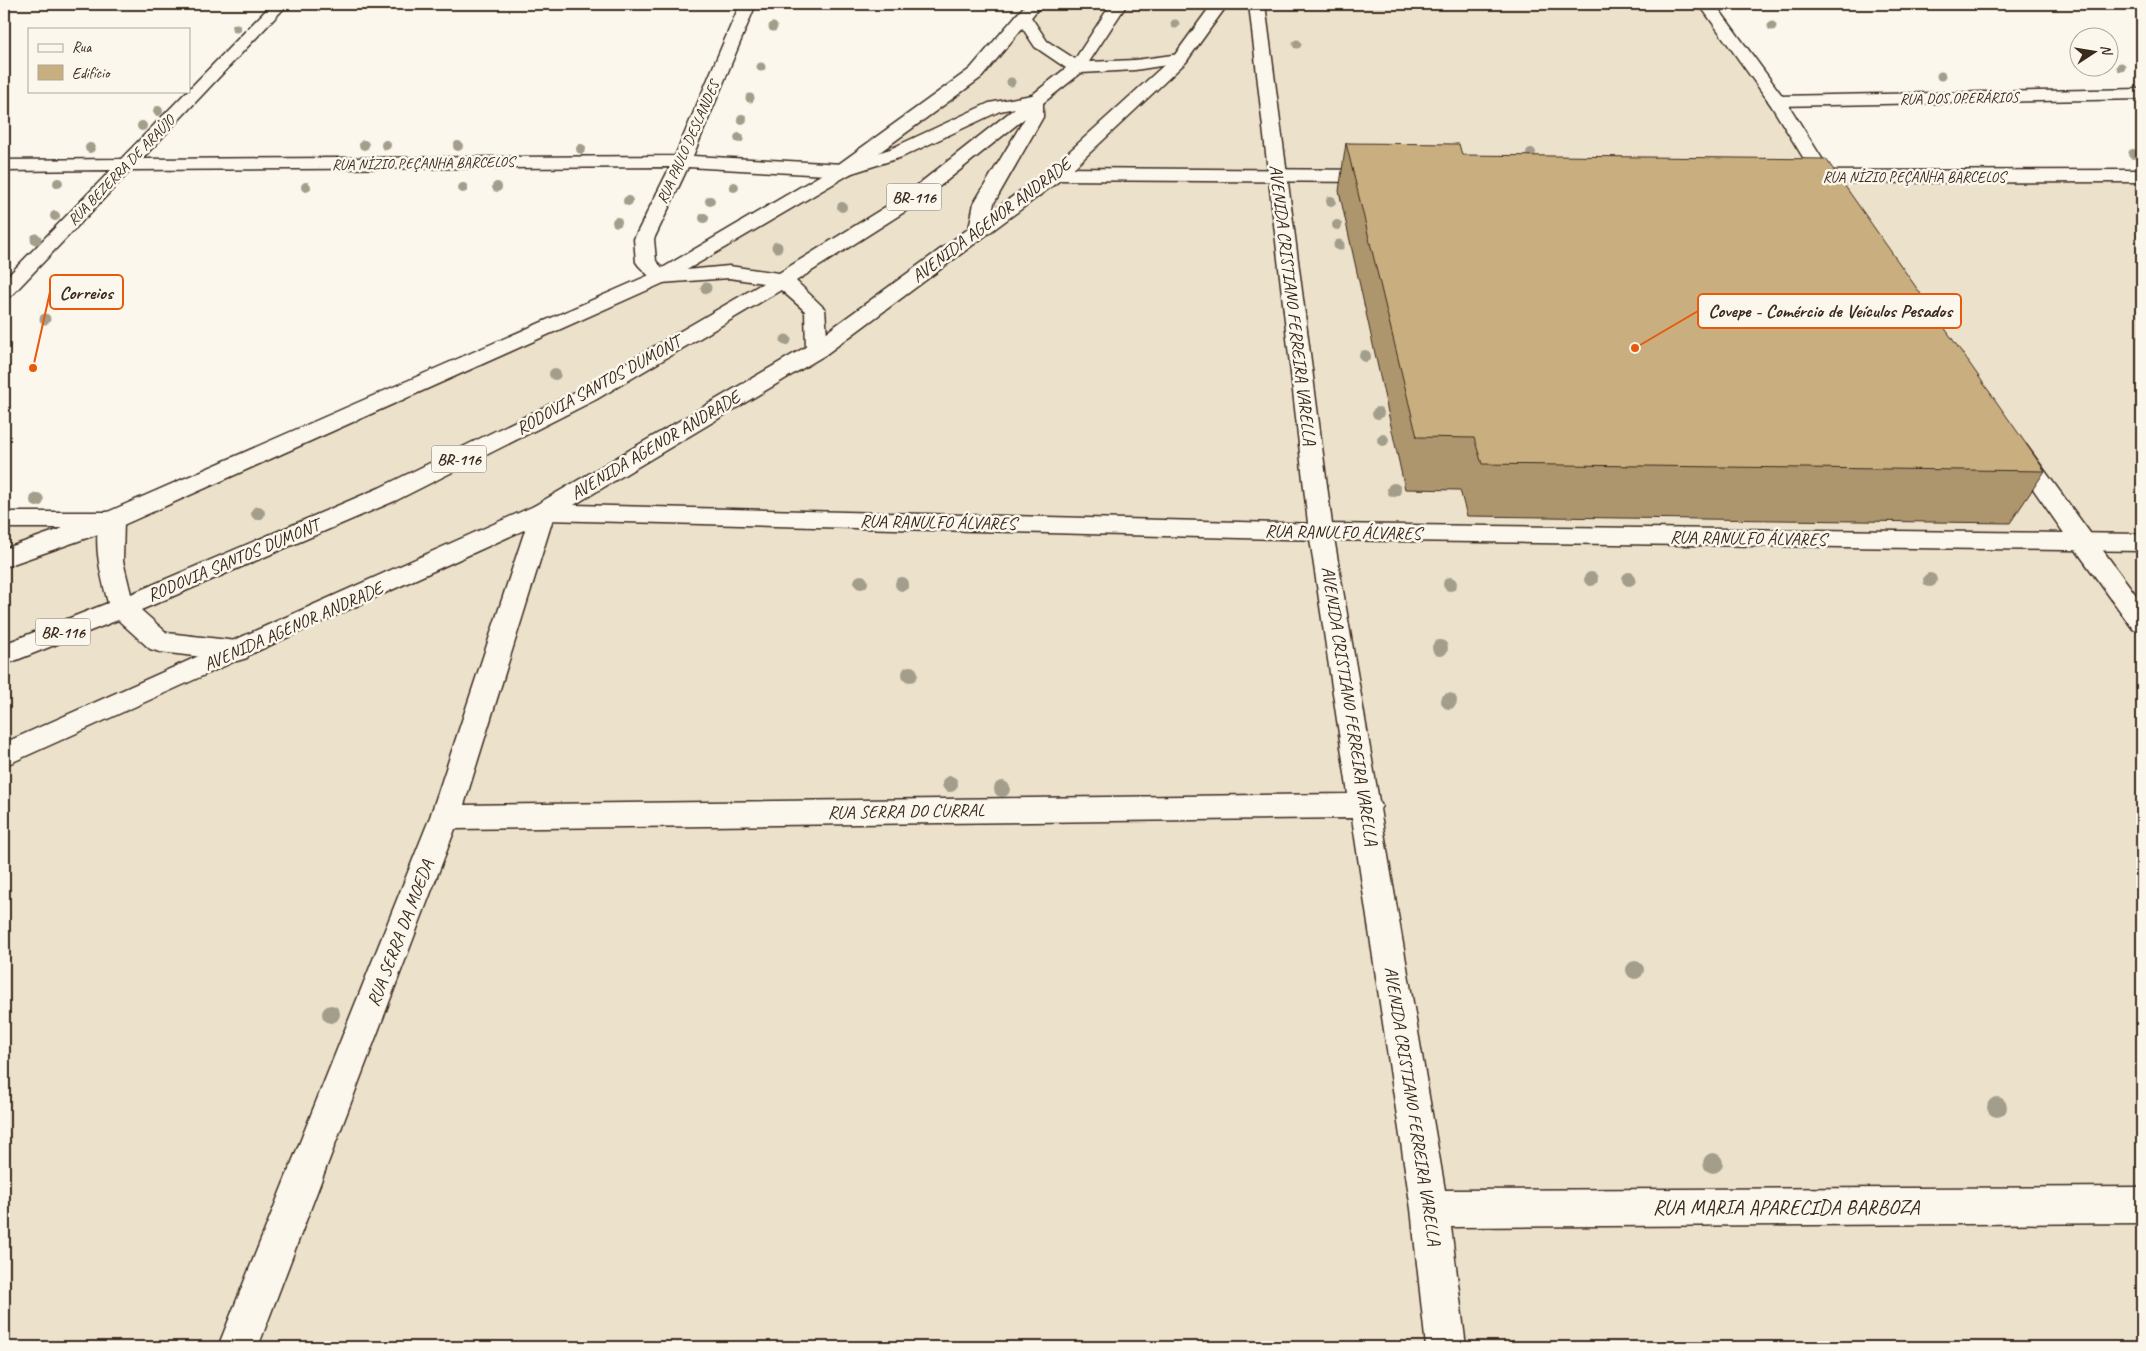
<svg xmlns="http://www.w3.org/2000/svg" width="2146" height="1351" font-family="Caveat,sans-serif">
  <style>
    .built { fill: #ece1cb }
    .lines { fill: none; stroke-linecap: round; stroke-linejoin: round }
    .minor-casing { stroke: #3b2a1e; stroke-width: 3 }
    .tertiary-casing { stroke: #3b2a1e; stroke-width: 3 }
    .secondary-casing { stroke: #3b2a1e; stroke-width: 3 }
    .trunk-casing { stroke: #3b2a1e; stroke-width: 3 }
    .minor { fill: #fbf7ec; fill-rule: evenodd }
    .tertiary { fill: #fbf7ec; fill-rule: evenodd }
    .secondary { fill: #fbf7ec; fill-rule: evenodd }
    .trunk { fill: #fbf7ec; fill-rule: evenodd }
    .tree { fill: #a29e8b }
    .wall { fill: #ad966d; stroke: #3b2a1e }
    .building { fill: #c9af7f; stroke: #3b2a1e }
    .labels { text-anchor: middle; stroke-width: 5; stroke-linejoin: round; paint-order: stroke }
    .far-street-label { font-size: 15px; fill: #3b2a1e; stroke: #fbf7ec }
    .shield { fill: #fbf7ec; stroke: #75685c; stroke-width: 1 }
    .shield-label { font-size: 16px; font-weight: bold; fill: #3b2a1e }
    .street-label { font-size: 18px; fill: #3b2a1e; stroke: #fbf7ec }
    .near-street-label { font-size: 21px; fill: #3b2a1e; stroke: #fbf7ec }
    .leader { fill: none; stroke: #e8590c; stroke-width: 2 }
    .callout-dot { fill: #e8590c; stroke: #fbf7ec; stroke-width: 2 }
    .callout { fill: #fbf7ec; stroke: #e8590c; stroke-width: 2 }
    .callout-label { font-size: 19px; text-anchor: middle; font-weight: bold; fill: #3b2a1e }
  </style>
  <rect width="100%" height="100%" fill="#fbf7ec"/>
  <filter id="ink" filterUnits="userSpaceOnUse"><feTurbulence type="fractalNoise" baseFrequency=".02" numOctaves="2"/><feDisplacementMap in="SourceGraphic" scale="10" xChannelSelector="R" yChannelSelector="G"/><feConvolveMatrix kernelMatrix="1 2 1 2 8 2 1 2 1" color-interpolation-filters="sRGB"/></filter>
  <g filter="url(#ink)">
    <path class="built" d="M 1034,4 L 1706,4 L 1776,101 L 1824,177 L 2142,176 L 2142,1347 L 4,1347 L 4,519 L 112,520 L 658,277 L 843,170 L 977,72 Z"/>
    <g class="lines">
      <g class="minor-casing">
        <path id="minor" d="M 272,4 L 288,4 L 142,159 L 675,156 L 740,4 L 756,4 L 693,156 L 843,164 L 850,166 L 852,170 L 850,174 L 843,176 L 688,167 L 654,239 L 656,261 L 671,277 L 668,281 L 661,283 L 654,281 L 639,266 L 636,262 L 634,239 L 670,167 L 131,170 L 11,296 L 4,298 L 4,280 L 111,170 L 4,171 L 4,160 L 121,159 Z
          M 2142,89 L 2142,99 L 1777,106 L 1771,105 L 1768,101 L 1771,97 L 1777,96 Z
          M 1056,168 L 1378,170 L 1385,172 L 1387,176 L 1385,180 L 1378,182 L 1056,180 L 1049,178 L 1047,174 L 1049,170 Z
          M 2142,170 L 2142,182 L 1801,183 L 1794,181 L 1792,177 L 1794,173 L 1801,171 Z
          M 543,504 L 552,506 L 555,512 L 464,805 L 1348,794 L 1309,532 L 1312,526 L 1321,524 L 1330,526 L 1333,532 L 1379,801 L 1382,806 L 1380,809 L 1445,1190 L 2142,1187 L 2142,1223 L 1451,1227 L 1466,1347 L 1426,1347 L 1411,1209 L 1352,818 L 455,829 L 258,1347 L 218,1347 L 430,817 L 531,512 L 534,506 Z
          M 4,512 L 112,512 L 121,514 L 124,520 L 121,526 L 112,528 L 4,528 Z
          M 2084,534 L 2093,537 L 2142,603 L 2142,631 L 2133,629 L 2071,543 L 2075,537 Z"/>
      </g>
      <g class="tertiary-casing">
        <path id="tertiary" d="M 1249,4 L 1265,4 L 1333,532 L 1330,538 L 1321,540 L 1312,538 L 1309,532 Z
          M 1699,4 L 1715,4 L 1786,101 L 1841,189 L 1839,193 L 1832,195 L 1825,193 L 1769,102 Z
          M 2018,443 L 2026,445 L 2093,537 L 2097,543 L 2093,549 L 2084,552 L 2075,549 L 2006,450 L 2010,445 Z"/>
      </g>
      <g class="secondary-casing">
        <path id="secondary" d="M 1026,4 L 1042,4 L 982,77 L 850,174 L 668,281 L 121,526 L 4,567 L 4,549 L 103,514 L 654,273 L 836,166 L 970,69 Z
          M 1212,4 L 1228,4 L 1186,62 L 1063,178 L 825,355 L 574,505 L 1321,524 L 2142,534 L 2142,551 L 1321,540 L 546,520 L 4,766 L 4,743 L 534,506 L 809,345 L 1049,170 L 1174,56 Z"/>
      </g>
      <g class="trunk-casing">
        <path id="trunk" d="M 1111,4 L 1127,4 L 1089,62 L 1135,60 L 1180,54 L 1186,56 L 1188,59 L 1186,62 L 1135,70 L 1081,73 L 1043,103 L 1043,117 L 994,203 L 989,229 L 986,233 L 979,235 L 972,233 L 969,229 L 974,203 L 1025,118 L 920,202 L 796,281 L 825,309 L 828,350 L 825,355 L 817,357 L 809,355 L 806,350 L 805,311 L 781,290 L 597,399 L 397,500 L 141,610 L 167,633 L 237,641 L 247,644 L 251,651 L 247,658 L 237,661 L 160,652 L 150,649 L 118,620 L 4,665 L 4,644 L 108,603 C 102,580 90,536 103,514 L 112,512 L 121,514 L 124,520 L 123,561 L 131,594 L 379,488 L 581,389 L 763,283 L 729,278 L 661,283 L 654,281 L 651,277 L 654,273 L 729,266 L 779,273 L 906,194 L 1015,108 L 1000,111 L 902,157 L 843,176 L 836,174 L 834,170 L 836,166 L 890,149 L 989,103 L 1032,95 L 1066,68 L 1035,47 L 1015,17 L 1017,14 L 1029,14 L 1047,41 L 1075,59 Z"/>
      </g>
      <use href="#minor" class="minor"/>
      <use href="#tertiary" class="tertiary"/>
      <use href="#secondary" class="secondary"/>
      <use href="#trunk" class="trunk"/>
    </g>
    <g class="tree">
      <circle cx="1175" cy="24" r="4.5"/>
      <circle cx="1772" cy="26" r="4.5"/>
      <circle cx="773" cy="27" r="4.5"/>
      <circle cx="236" cy="28" r="4.5"/>
      <circle cx="1297" cy="44" r="4.5"/>
      <circle cx="761" cy="67" r="4.5"/>
      <circle cx="2121" cy="67" r="4.5"/>
      <circle cx="1941" cy="76" r="4.5"/>
      <circle cx="1011" cy="82" r="4.5"/>
      <circle cx="750" cy="98" r="4.5"/>
      <circle cx="158" cy="111" r="5"/>
      <circle cx="742" cy="119" r="5"/>
      <circle cx="142" cy="126" r="5"/>
      <circle cx="739" cy="138" r="5"/>
      <circle cx="364" cy="145" r="5"/>
      <circle cx="386" cy="145" r="5"/>
      <circle cx="458" cy="146" r="5"/>
      <circle cx="90" cy="148" r="5"/>
      <circle cx="581" cy="149" r="5"/>
      <circle cx="1531" cy="153" r="5"/>
      <circle cx="2133" cy="154" r="5"/>
      <circle cx="58" cy="183" r="5"/>
      <circle cx="306" cy="187" r="5"/>
      <circle cx="497" cy="187" r="5"/>
      <circle cx="734" cy="187" r="5"/>
      <circle cx="463" cy="188" r="5"/>
      <circle cx="628" cy="201" r="5"/>
      <circle cx="710" cy="201" r="5"/>
      <circle cx="1331" cy="201" r="5"/>
      <circle cx="842" cy="207" r="5"/>
      <circle cx="55" cy="216" r="5"/>
      <circle cx="704" cy="218" r="5"/>
      <circle cx="617" cy="222" r="5"/>
      <circle cx="1337" cy="225" r="5"/>
      <circle cx="36" cy="239" r="5.5"/>
      <circle cx="1339" cy="245" r="5.5"/>
      <circle cx="777" cy="247" r="5.5"/>
      <circle cx="706" cy="288" r="5.5"/>
      <circle cx="45" cy="319" r="5.5"/>
      <circle cx="786" cy="340" r="5.5"/>
      <circle cx="1365" cy="356" r="6"/>
      <circle cx="555" cy="374" r="6"/>
      <circle cx="1378" cy="413" r="6"/>
      <circle cx="1383" cy="440" r="6"/>
      <circle cx="1394" cy="490" r="7"/>
      <circle cx="37" cy="500" r="7"/>
      <circle cx="258" cy="513" r="7"/>
      <circle cx="1591" cy="579" r="7"/>
      <circle cx="1629" cy="579" r="7"/>
      <circle cx="1930" cy="580" r="7"/>
      <circle cx="861" cy="582" r="7"/>
      <circle cx="902" cy="584" r="7"/>
      <circle cx="1450" cy="584" r="7"/>
      <circle cx="1440" cy="648" r="8"/>
      <circle cx="910" cy="674" r="8"/>
      <circle cx="1449" cy="701" r="8"/>
      <circle cx="950" cy="784" r="8"/>
      <circle cx="1002" cy="789" r="8"/>
      <circle cx="1635" cy="970" r="9"/>
      <circle cx="331" cy="1014" r="9"/>
      <circle cx="1997" cy="1107" r="10"/>
      <circle cx="1713" cy="1163" r="10"/>
    </g>
    <path class="wall" d="M 1346,143 L 1462,155 L 2045,471 L 2010,523 L 1467,516 L 1460,490 L 1405,489 L 1339,191 Z"/>
    <path class="building" d="M 1346,143 L 1459,144 L 1462,155 L 1826,159 L 2045,471 L 1482,464 L 1474,438 L 1417,437 Z"/>
  </g>
  <g class="labels">
    <g class="far-street-label">
      <text transform="translate(1959 98) rotate(-1)" y="5">RUA DOS OPERÁRIOS</text>
      <text transform="translate(688 142) rotate(-66)" y="5">RUA PAULO DESLANDES</text>
      <text transform="translate(423 163) rotate(-1)" y="5">RUA NÍZIO PEÇANHA BARCELOS</text>
      <text transform="translate(121 170) rotate(-46)" y="5">RUA BEZERRA DE ARAÚJO</text>
      <text x="1914" y="182">RUA NÍZIO PEÇANHA BARCELOS</text>
    </g>
    <g class="shield">
      <rect x="886.5" y="183.5" width="55" height="27" rx="4"/>
      <rect x="431.5" y="445.5" width="55" height="27" rx="4"/>
      <rect x="35.5" y="618.5" width="55" height="27" rx="4"/>
    </g>
    <g class="shield-label">
      <text x="914" y="203">BR-116</text>
      <text x="459" y="465">BR-116</text>
      <text x="63" y="638">BR-116</text>
    </g>
    <g class="street-label">
      <text transform="translate(991 220) rotate(-37)" y="6">AVENIDA AGENOR ANDRADE</text>
      <text transform="translate(1293 305) rotate(83)" y="6">AVENIDA CRISTIANO FERREIRA VARELLA</text>
      <text transform="translate(598 385) rotate(-29)" y="6">RODOVIA SANTOS DUMONT</text>
      <text transform="translate(655 445) rotate(-31)" y="6">AVENIDA AGENOR ANDRADE</text>
      <text transform="translate(938 522) rotate(1)" y="6">RUA RANULFO ÁLVARES</text>
      <text transform="translate(1343 532) rotate(1)" y="6">RUA RANULFO ÁLVARES</text>
      <text transform="translate(1748 538) rotate(1)" y="6">RUA RANULFO ÁLVARES</text>
      <text transform="translate(233 560) rotate(-23)" y="6">RODOVIA SANTOS DUMONT</text>
      <text transform="translate(293 626) rotate(-24)" y="6">AVENIDA AGENOR ANDRADE</text>
      <text transform="translate(1350 706) rotate(81)" y="6">AVENIDA CRISTIANO FERREIRA VARELLA</text>
      <text transform="translate(906 811) rotate(-1)" y="6">RUA SERRA DO CURRAL</text>
      <text transform="translate(400 933) rotate(-69)" y="6">RUA SERRA DA MOEDA</text>
      <text transform="translate(1413 1106) rotate(81)" y="6">AVENIDA CRISTIANO FERREIRA VARELLA</text>
    </g>
    <g class="near-street-label">
      <text x="1786" y="1214">RUA MARIA APARECIDA BARBOZA</text>
    </g>
  </g>
  <path class="leader" d="M33 368L50 292M1635 348L1698 311"/>
  <g class="callout-dot">
    <circle cx="33" cy="368" r="5"/>
    <circle cx="1635" cy="348" r="5"/>
  </g>
  <g class="callout">
    <rect x="50" y="275" width="73" height="34" rx="5"/>
    <rect x="1698" y="294" width="263" height="34" rx="5"/>
  </g>
  <g class="callout-label">
    <text x="86" y="299">Correios</text>
    <text x="1830" y="317">Covepe - Comércio de Veículos Pesados</text>
  </g>
  <rect width="2146" height="1351" fill="none" stroke="#fbf7ec" stroke-width="20"/>
  <rect x="10" y="10" width="2126" height="1331" fill="none" stroke="#3b2a1e" stroke-width="2" filter="url(#ink)"/>
  <rect x="28" y="28" width="162" height="65" fill="#fbf7ec" stroke="#aea59a"/>
  <rect x="38" y="44" width="25" height="8" fill="#fbf7ec" stroke="#aea59a"/>
  <text x="72" y="52" font-size="15" fill="#3b2a1e">Rua</text>
  <rect x="38" y="65" width="25" height="15" fill="#c9af7f" stroke="#aea59a"/>
  <text x="72" y="78" font-size="15" fill="#3b2a1e">Edifício</text>
  <g transform="translate(2094 52) rotate(78)"><circle r="24" fill="#fbf7ec" stroke="#aea59a"/>
  <path d="M0-4L9 19L0 12L-9 19Z" fill="#3b2a1e"/>
  <text y="-8" font-size="14" font-weight="bold" text-anchor="middle" fill="#3b2a1e">N</text>
  </g>
</svg>
